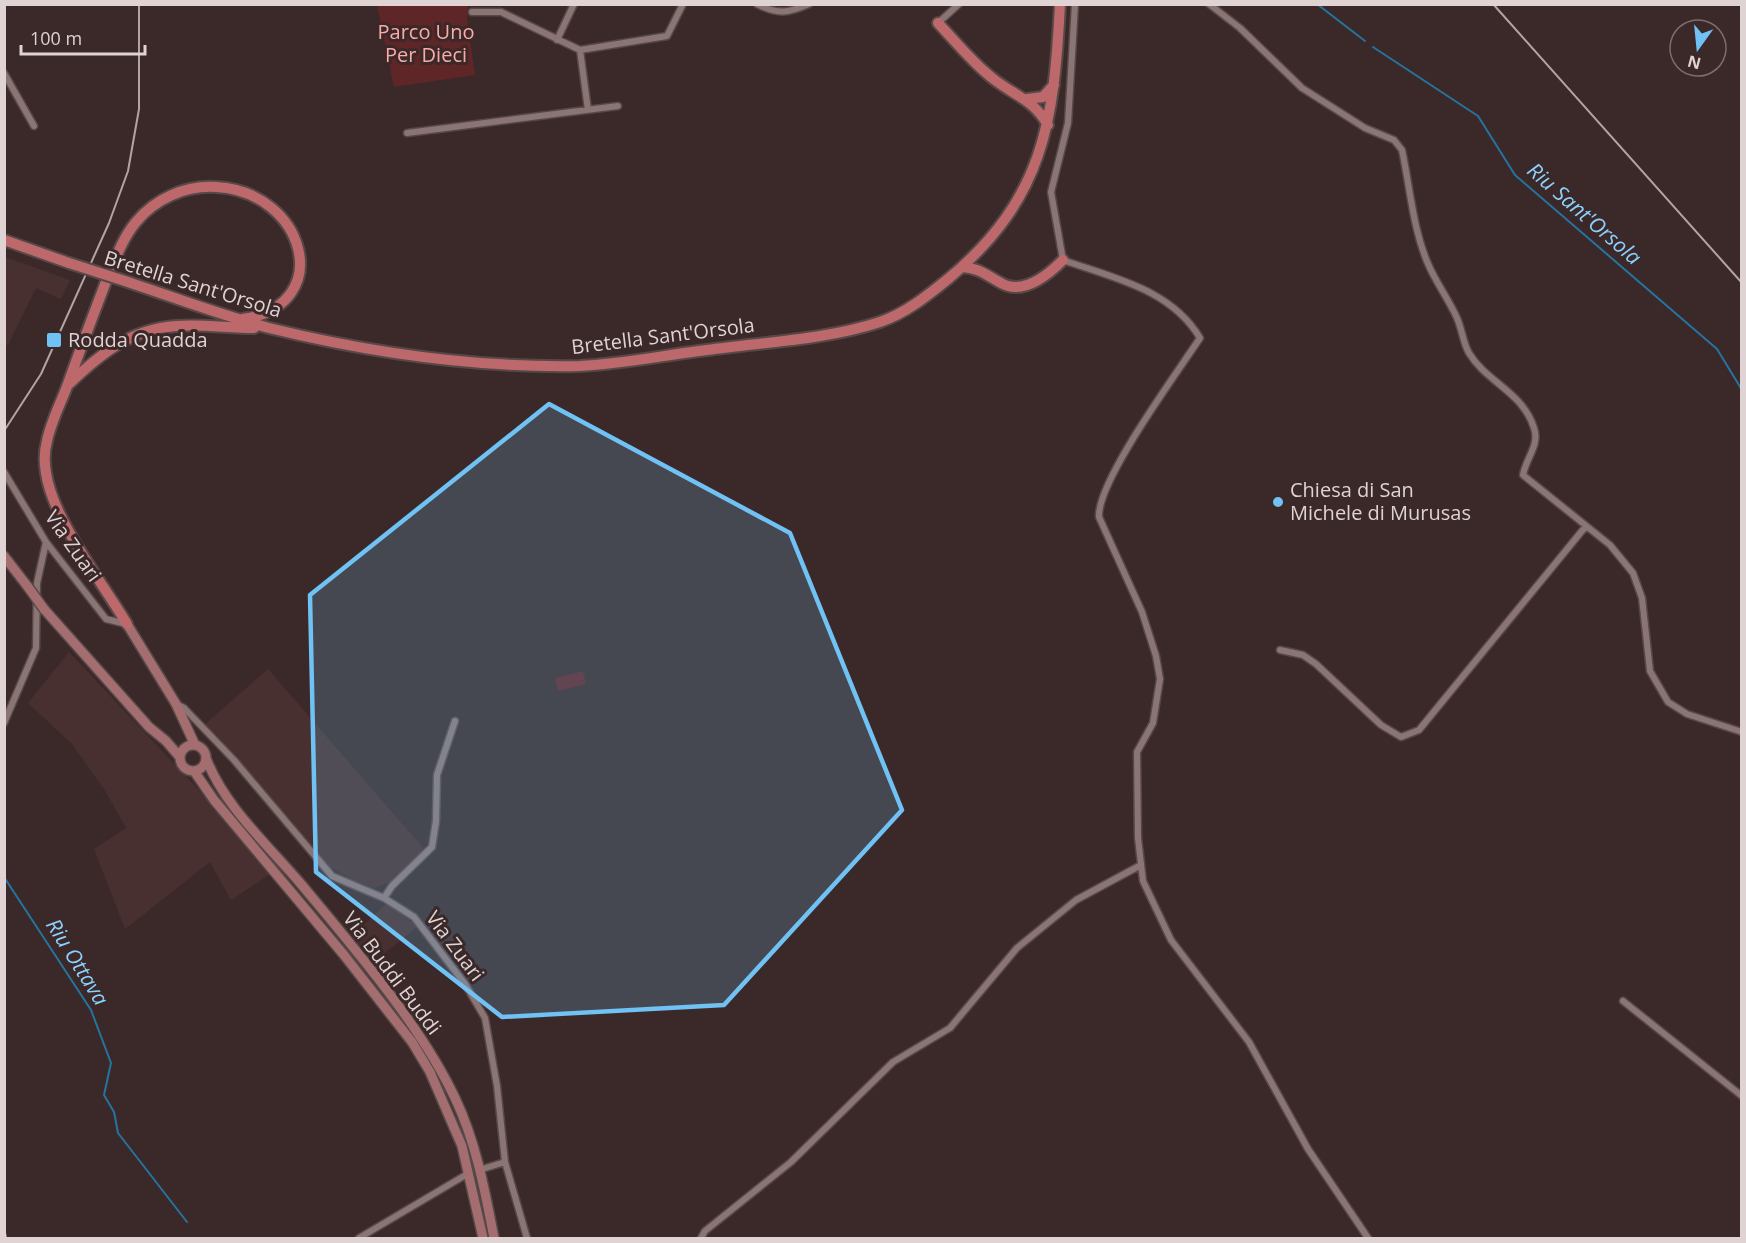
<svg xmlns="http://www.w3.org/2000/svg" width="1746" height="1243" font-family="'Open Sans',sans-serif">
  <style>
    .built { fill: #493030 }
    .green { fill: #5f2628 }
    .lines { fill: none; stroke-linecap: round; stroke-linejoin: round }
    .stream { stroke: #2574a0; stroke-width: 2 }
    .minor-casing { stroke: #574848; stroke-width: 9 }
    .secondary-casing { stroke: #574848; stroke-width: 12 }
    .primary-casing { stroke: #574848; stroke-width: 14 }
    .minor { stroke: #8a7474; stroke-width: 6 }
    .secondary { stroke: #a46e70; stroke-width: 9 }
    .primary { stroke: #bd686b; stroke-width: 10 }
    .rail { stroke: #b2a4a4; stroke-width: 2 }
    .secondary-bridge-casing { stroke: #574848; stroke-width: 12; stroke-linecap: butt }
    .primary-bridge-casing { stroke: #574848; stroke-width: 14; stroke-linecap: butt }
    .secondary-bridge { stroke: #a46e70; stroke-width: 9 }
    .primary-bridge { stroke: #bd686b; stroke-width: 10 }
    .marked { fill: #70c1f4; fill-opacity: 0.2; stroke: #70c1f4; stroke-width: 4.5; stroke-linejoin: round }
    .poi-dot { fill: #70c1f4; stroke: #3b2929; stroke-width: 2 }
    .labels { text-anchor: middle; stroke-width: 6; stroke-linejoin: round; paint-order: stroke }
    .park-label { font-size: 20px; fill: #faaaa9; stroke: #3b2929 }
    .street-label { font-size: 20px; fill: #dfd3d3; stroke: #3b2929 }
    .poi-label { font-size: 20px; fill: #dfd3d3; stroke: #3b2929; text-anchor: start }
    .water-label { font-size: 21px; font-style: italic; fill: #8cd1fe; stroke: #3b2929 }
  </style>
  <rect width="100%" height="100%" fill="#3b2929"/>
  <path class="built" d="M 5,257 L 70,280 L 61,299 L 36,288 L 8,345 L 4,344 Z
    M 69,652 L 275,871 L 231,900 L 210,862 L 125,929 L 94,849 L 126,828 L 106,792 L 72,744 L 28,703 Z
    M 268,669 L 425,850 L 392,881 L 375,888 L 355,881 L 323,863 L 205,724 Z
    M 388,902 L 417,927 L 374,962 L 352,936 Z"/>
  <path class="green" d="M 377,5 L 476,5 L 468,5 L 467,19 L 475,75 L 394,87 Z
    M 583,671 L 586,684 L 558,691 L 555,678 Z"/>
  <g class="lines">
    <path class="stream" d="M 1317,4 L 1365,41
      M 1373,47 L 1478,116 L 1515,175 L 1717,349 L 1742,390
      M 4,877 L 91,1010 L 111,1063 L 104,1095 L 114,1112 L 118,1133 L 187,1222"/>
    <g class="minor-casing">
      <path id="minor" d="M 757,4 C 778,15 788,13 809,4
        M 1075,4 L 1068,123 L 1051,192 L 1063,260 C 1113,278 1171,289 1200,338 C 1177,373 1097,481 1099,517 L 1142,612 L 1156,656 L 1160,679 L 1153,723 L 1137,752 L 1138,838 L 1143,881 L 1171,940 L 1249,1042 L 1308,1149 L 1368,1238
        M 1209,4 L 1240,28 L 1302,88 L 1365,128 L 1394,140 L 1402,150 C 1410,187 1413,231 1429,266 C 1437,284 1449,300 1457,318 C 1462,329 1463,343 1469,353 C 1486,382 1523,392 1534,428 C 1540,445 1526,458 1523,475 L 1610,545 L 1633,573 L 1642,598 L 1650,671 L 1668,702 L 1687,714 L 1742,732
        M 472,12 L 501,12 L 580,50 L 667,36 L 683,4
        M 938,23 L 959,4
        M 557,40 L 574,4
        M 580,50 L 588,110
        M 4,73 L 34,126
        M 407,133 L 618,106
        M 4,472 L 46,542 L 106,619 L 126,624
        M 1280,650 L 1303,655 L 1316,664 L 1381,725 L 1401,737 L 1419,730 L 1586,526
        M 176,704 L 184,708 L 234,760 L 332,876 L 384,898 L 414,917 L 465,984 L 485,1018 L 497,1086 L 505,1162 L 527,1238
        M 4,723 L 36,648 L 37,583 L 46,542
        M 384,898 L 392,886 L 432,847 L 436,821 L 437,775 L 455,721
        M 1623,1001 L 1742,1096
        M 479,1170 L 505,1162
        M 359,1238 L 469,1173
        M 701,1238 L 705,1231 L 791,1162 L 893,1062 L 950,1028 L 1017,948 L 1076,900 L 1141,865"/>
    </g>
    <g class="secondary-casing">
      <path id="secondary" d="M 4,556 L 28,587
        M 44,609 L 149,727 L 166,741 L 179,756
        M 127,624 L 176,704 L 195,745
        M180 758a13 13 0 1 1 26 0a13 13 0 1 1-26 0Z
        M 206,758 C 224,806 268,845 301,884 C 354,948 420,1024 455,1098 C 476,1142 485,1191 494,1238
        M 194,771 L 214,800 L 344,955 L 412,1042 L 430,1072 L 462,1146 L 483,1238"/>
    </g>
    <g class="primary-casing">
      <path id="primary" d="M 938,23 C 955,41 972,62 991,77 C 1014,96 1032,98 1048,125
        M 1027,99 L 1043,97 L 1054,85
        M 4,240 L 69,263
        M 962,267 C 979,268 986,275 1001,283 C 1023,296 1049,274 1063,260
        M 125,281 C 173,297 220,315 269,328 C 371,353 475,368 580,366 C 623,364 665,355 707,350 C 764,342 825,340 880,322 C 906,313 927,296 948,279 C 1044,199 1054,122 1060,4
        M 69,384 C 100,354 131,329 176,326 C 202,324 228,328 254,328
        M 127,624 C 102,582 53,520 46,473 C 44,462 44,452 47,441 C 51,421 62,401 69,381 C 81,347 94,313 107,279 C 115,260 122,239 136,222 C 155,199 185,185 216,187 C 304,191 338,304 243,319"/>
    </g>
    <use href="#minor" class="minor"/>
    <use href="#secondary" class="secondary"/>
    <use href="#primary" class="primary"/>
    <path class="rail" d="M 1493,4 L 1742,283
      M 4,431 L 41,374 L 109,223 L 128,171 L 139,109 L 139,4
      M 4,1227 L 6,1238"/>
    <g class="secondary-bridge-casing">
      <path id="secondary-bridge" d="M 28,587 L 44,609"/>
    </g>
    <g class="primary-bridge-casing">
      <path id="primary-bridge" d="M 69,263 L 125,281"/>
    </g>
    <use href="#secondary-bridge" class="secondary-bridge"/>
    <use href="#primary-bridge" class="primary-bridge"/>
  </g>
  <path class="marked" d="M 549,404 L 790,533 L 902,810 L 724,1005 L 502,1017 L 316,872 L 310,595 Z"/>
  <g class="poi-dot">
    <rect x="46" y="332" width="16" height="16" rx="3"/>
    <circle cx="1278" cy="502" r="6"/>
  </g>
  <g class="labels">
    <g class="park-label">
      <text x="426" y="39">Parco Uno<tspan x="426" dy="23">Per Dieci</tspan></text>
    </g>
    <g class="street-label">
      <text transform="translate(193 284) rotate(17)" y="7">Bretella Sant'Orsola</text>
      <text transform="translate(663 336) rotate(-7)" y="7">Bretella Sant'Orsola</text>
      <text transform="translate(73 546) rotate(55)" y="7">Via Zuari</text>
      <text transform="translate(455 946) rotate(53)" y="7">Via Zuari</text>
      <text transform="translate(392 973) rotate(53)" y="7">Via Buddi Buddi</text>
    </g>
    <g class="poi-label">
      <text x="68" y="347">Rodda Quadda</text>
      <text x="1290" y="497">Chiesa di San<tspan x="1290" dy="23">Michele di Murusas</tspan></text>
    </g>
    <g class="water-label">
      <text transform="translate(1584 214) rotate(41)" y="7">Riu Sant'Orsola</text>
      <text transform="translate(77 962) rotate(58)" y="7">Riu Ottava</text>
    </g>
  </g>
  <rect width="1746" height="1243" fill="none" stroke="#dfd3d3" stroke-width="12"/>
  <g transform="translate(1698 48) rotate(195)"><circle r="28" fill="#3b2929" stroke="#7d6d6d" stroke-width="1.5"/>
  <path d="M0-4.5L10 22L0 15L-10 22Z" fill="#70c1f4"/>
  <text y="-9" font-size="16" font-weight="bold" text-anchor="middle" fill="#dfd3d3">N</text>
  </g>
  <path d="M21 45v9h124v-9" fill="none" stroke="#dfd3d3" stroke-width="3"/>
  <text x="30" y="45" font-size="18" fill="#dfd3d3" stroke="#3b2929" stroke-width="4.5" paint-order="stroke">100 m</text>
</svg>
